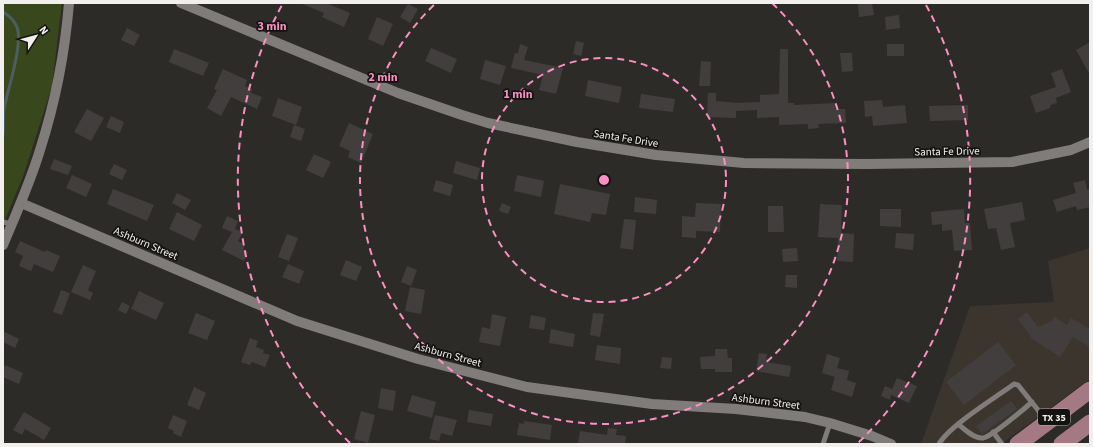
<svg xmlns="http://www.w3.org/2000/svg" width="1093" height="447" font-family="'Source Sans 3',sans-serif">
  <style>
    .built { fill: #3c352e }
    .green { fill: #38471c }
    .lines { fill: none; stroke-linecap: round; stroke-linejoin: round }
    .stream { stroke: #4b5f61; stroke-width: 3 }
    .building { fill: #423e3e }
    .lane { stroke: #7f7c7a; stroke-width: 5 }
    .street { stroke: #7f7c7a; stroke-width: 10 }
    .primary { stroke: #a47984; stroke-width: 17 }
    .ring { fill: none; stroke: #fc8fc3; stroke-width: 2; stroke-dasharray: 7 5 }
    .labels { text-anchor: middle; stroke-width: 3.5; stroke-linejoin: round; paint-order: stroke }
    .shield { fill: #141312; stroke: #afaead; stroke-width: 1 }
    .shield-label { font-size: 10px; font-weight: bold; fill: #f2f0ef }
    .street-label { font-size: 11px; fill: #f2f0ef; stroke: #141312 }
    .centre { fill: #fc8fc3; stroke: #141312; stroke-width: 2 }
    .ring-label { font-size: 12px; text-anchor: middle; font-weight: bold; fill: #fc8fc3; stroke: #141312; stroke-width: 3.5; stroke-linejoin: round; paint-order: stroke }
  </style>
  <rect width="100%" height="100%" fill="#2d2b28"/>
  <path class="built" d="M 1090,248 L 1090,379 L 1001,444 L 921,444 L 970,306 L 1054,302 L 1048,261 Z"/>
  <path class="green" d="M 3,3 L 62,3 L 52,86 L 24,174 L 3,225 Z"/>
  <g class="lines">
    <path class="stream" d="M 3,12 C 8,15 13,19 16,25 C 25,40 7,91 4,109 C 3,117 4,126 3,134"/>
  </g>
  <path class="building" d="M 300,3 L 326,3 L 350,13 L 344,27 L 322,17 L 324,13 Z
    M 864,3 L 872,3 L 874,15 L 859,17 L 858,4 Z
    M 408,4 L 418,9 L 410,23 L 400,17 Z
    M 899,15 L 900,28 L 886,30 L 885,17 Z
    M 377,17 L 393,24 L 383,46 L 368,39 Z
    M 127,28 L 140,35 L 134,46 L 121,40 Z
    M 576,41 L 584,43 L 581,56 L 573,54 Z
    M 1090,42 L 1090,75 L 1076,50 Z
    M 520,44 L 528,47 L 524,60 L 563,68 L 556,94 L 539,90 L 543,75 L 511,68 L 515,53 L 518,53 Z
    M 887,44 L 904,44 L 904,56 L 887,56 Z
    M 431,48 L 457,59 L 451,73 L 425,61 Z
    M 174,49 L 209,63 L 203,76 L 169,62 Z
    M 780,49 L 788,49 L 788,103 L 794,103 L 794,105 L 836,103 L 836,109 L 845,109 L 846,123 L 818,124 L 819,128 L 808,129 L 808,124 L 779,125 L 779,117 L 757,118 L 757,110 L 736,111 L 736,118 L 707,117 L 708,93 L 716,93 L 716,101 L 737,103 L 760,102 L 760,95 L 779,94 Z
    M 840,53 L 852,53 L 853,71 L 842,72 Z
    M 485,60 L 506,66 L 500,85 L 480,79 Z
    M 701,61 L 711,62 L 710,86 L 699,86 Z
    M 223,69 L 247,80 L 245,86 L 252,89 L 251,93 L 262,97 L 257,109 L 231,97 L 221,116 L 207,108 L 217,90 L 214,89 Z
    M 1062,69 L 1071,92 L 1056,98 L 1057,103 L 1050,105 L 1050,108 L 1036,113 L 1030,96 L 1056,87 L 1051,73 Z
    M 588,80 L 622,87 L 619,103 L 585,96 Z
    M 641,94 L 675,99 L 673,112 L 639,108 Z
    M 278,98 L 302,107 L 296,125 L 272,116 Z
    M 882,100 L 883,107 L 905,105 L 907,123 L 873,126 L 872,116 L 865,117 L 864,101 Z
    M 968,105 L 968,120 L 930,121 L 929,106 Z
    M 87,109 L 104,118 L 91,141 L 74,132 Z
    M 111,116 L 124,122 L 120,133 L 106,127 Z
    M 349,123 L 373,134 L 361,163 L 348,157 L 350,151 L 339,146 Z
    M 294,125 L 305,129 L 301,141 L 290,137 Z
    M 314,154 L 331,162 L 323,178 L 306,170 Z
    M 54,159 L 72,166 L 68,175 L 50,169 Z
    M 456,161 L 480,168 L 477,180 L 453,173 Z
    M 114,164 L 127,170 L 122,180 L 109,174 Z
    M 72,175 L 92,184 L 86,197 L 66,188 Z
    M 517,175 L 544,181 L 541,197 L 514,191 Z
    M 436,180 L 453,185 L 450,196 L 433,191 Z
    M 1085,180 L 1087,190 L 1090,189 L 1090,207 L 1077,210 L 1076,206 L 1057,212 L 1053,200 L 1076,193 L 1073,183 Z
    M 560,184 L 610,194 L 606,215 L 592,213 L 590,222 L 554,214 Z
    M 113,189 L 154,205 L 147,221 L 107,204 Z
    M 177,193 L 191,200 L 185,210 L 172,203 Z
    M 635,197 L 657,200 L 656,214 L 634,212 Z
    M 1022,202 L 1025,220 L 1010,223 L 1015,247 L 1001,250 L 996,228 L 988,229 L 984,209 Z
    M 502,203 L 511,207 L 508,214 L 499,211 Z
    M 696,203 L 721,204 L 720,232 L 696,231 L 696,238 L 682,237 L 682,216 L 695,217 Z
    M 820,204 L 842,205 L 841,233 L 854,234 L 853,262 L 837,261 L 838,238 L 818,237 Z
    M 768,206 L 783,206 L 784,232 L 768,232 Z
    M 880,209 L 901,209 L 901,227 L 880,226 Z
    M 964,209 L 965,223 L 970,223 L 972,250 L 954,251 L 952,230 L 942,231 L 942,224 L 932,225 L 931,212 Z
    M 177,212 L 202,225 L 194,241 L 169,229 Z
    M 227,216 L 238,221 L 235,229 L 243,232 L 238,241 L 245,245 L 243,250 L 248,252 L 244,261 L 222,250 L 232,232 L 222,228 Z
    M 624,219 L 636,220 L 633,250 L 620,248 Z
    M 896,233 L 914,234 L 913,250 L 895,248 Z
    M 287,234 L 298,238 L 289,261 L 278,257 Z
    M 20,241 L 45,252 L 46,250 L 60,256 L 53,272 L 34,264 L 31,271 L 19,266 L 23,256 L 15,252 Z
    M 797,248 L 798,261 L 783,262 L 782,249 Z
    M 346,260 L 362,267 L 356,281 L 340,275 Z
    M 288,264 L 304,271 L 299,284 L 282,277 Z
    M 83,265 L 96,271 L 88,290 L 93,293 L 90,300 L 71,292 Z
    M 407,266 L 417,270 L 411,286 L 401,282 Z
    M 786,275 L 797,275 L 797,288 L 785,287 Z
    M 410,287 L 425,290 L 421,314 L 405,311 Z
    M 61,290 L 70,293 L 62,315 L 53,312 Z
    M 139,291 L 164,303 L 156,320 L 131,309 Z
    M 122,302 L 130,306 L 126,314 L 118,310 Z
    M 1027,312 L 1038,327 L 1052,321 L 1054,317 L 1067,325 L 1071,318 L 1090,329 L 1090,347 L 1073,337 L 1060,357 L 1031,338 L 1031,337 L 1018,319 Z
    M 196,313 L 215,321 L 207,340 L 188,333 Z
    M 593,313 L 604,314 L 600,337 L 590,335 Z
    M 492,314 L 506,317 L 500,346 L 479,342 L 482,327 L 490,329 Z
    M 531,315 L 546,318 L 544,330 L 529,328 Z
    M 551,329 L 575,334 L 573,347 L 549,343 Z
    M 3,331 L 19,339 L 15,348 L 3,342 Z
    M 250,338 L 258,341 L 256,347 L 264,350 L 263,353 L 270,355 L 265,367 L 252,362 L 250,365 L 241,362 Z
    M 998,342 L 1016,365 L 964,405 L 946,382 Z
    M 597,345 L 621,348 L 620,364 L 595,360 Z
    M 715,349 L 727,349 L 728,358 L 732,358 L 732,372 L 715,372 L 715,369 L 701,369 L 700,357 L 715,356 Z
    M 759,353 L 767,354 L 766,362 L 791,366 L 789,377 L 756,371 Z
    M 827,354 L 840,358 L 837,368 L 849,371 L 847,380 L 856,383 L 852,397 L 831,390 L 835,377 L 822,373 Z
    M 662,357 L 672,358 L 671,369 L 660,368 Z
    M 5,365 L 23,373 L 19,384 L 3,377 L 3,370 Z
    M 897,378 L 917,386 L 909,403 L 891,395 L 890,400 L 881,396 L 885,386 L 892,389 Z
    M 194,387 L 206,393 L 199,410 L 187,405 Z
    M 381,388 L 396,391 L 393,411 L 378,408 Z
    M 412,395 L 436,402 L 432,418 L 407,411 Z
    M 1011,401 L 1017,409 L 982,434 L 976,426 Z
    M 469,410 L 493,414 L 491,426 L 467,422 Z
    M 361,411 L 375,415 L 368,443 L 354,439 Z
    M 24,412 L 51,428 L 44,440 L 25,429 L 22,435 L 13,430 Z
    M 173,415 L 187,421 L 181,437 L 173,433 L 174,431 L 168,428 Z
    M 435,415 L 457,420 L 452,436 L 441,433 L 439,441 L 429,439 Z
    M 524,421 L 552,425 L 550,440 L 517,435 L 519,423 L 524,424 Z
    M 608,428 L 617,429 L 616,435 L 626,436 L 625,444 L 578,443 L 580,431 L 607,435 Z"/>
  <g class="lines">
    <path class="lane" d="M 3,222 L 12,224
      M 958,424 C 964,429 974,439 983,438 C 991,437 1024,409 1032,402
      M 993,432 L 1002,444
      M 823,444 L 830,423
      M 939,444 C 949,426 995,398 1014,384 L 1018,385 L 1046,420"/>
    <path class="street" d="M 181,3 L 398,93 L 462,115 L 488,123 L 577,142 L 656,155 L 744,163 L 867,164 L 1012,162 L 1071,150 L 1090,142
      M 21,203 L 297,321 L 418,359 L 527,387 L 652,404 L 736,409 L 805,417 L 830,423 L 872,436 L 891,444
      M 3,245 C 16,214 30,183 40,150 C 55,103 65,52 69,3"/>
    <path class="primary" d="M 1018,444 L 1090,390
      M 1062,444 L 1090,423"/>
  </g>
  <g class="ring">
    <circle cx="604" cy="180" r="122"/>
    <path d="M772 3A244 244 0 1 1 436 3"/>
    <path d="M350 443A366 366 0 0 1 282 5M926 5A366 366 0 0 1 858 443"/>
  </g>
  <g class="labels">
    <rect class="shield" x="1038" y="409" width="32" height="16" rx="3"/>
    <g class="shield-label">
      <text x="1054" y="421">TX 35</text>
    </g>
    <g class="street-label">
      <text transform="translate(626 138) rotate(9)" y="4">Santa Fe Drive</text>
      <text transform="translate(947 151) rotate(-1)" y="4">Santa Fe Drive</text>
      <text transform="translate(146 243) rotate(23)" y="4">Ashburn Street</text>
      <text transform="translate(448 354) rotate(15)" y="4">Ashburn Street</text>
      <text transform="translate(766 401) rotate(7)" y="4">Ashburn Street</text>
    </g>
  </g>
  <circle cx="604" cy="180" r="6" class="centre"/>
  <g class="ring-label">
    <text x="272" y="30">3 min</text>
    <text x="383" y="81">2 min</text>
    <text x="518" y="98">1 min</text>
  </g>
  <rect width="1093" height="447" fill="none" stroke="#f2f0ef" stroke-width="8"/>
  <g transform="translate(36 36) rotate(54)" stroke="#141312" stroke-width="3" paint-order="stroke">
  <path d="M0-3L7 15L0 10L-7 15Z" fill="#f2f0ef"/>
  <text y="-6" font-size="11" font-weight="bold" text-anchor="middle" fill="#f2f0ef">N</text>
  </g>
</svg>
